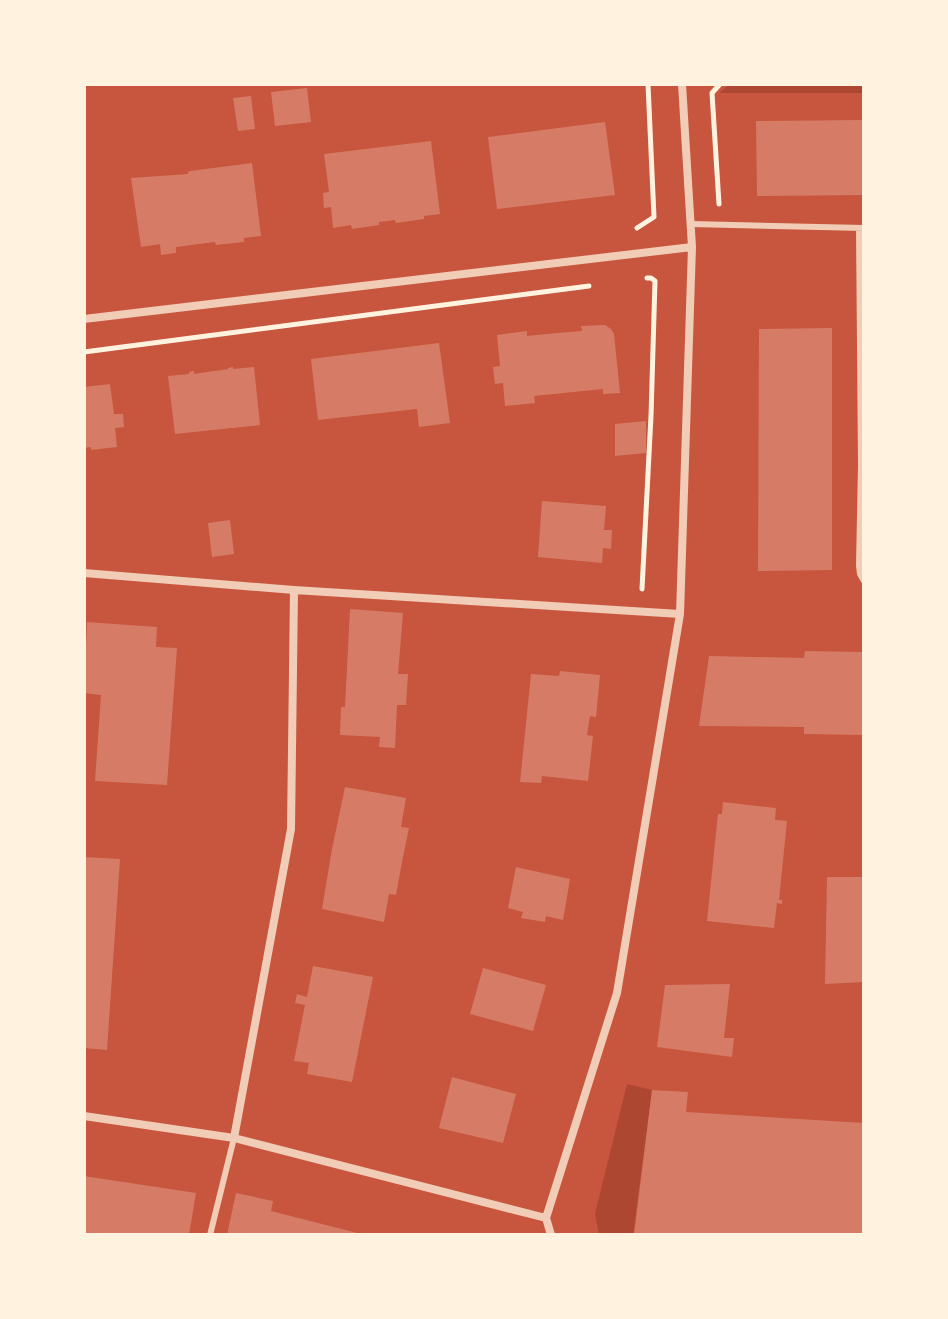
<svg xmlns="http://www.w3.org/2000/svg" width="948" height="1319" font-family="'Libre Baskerville',serif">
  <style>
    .green { fill: #ae4732 }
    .building { fill: #d67c66 }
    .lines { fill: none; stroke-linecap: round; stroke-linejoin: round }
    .path { stroke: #fff3e0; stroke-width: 5 }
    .service { stroke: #f1ccb7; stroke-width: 6 }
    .minor { stroke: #f1ccb7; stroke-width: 8 }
  </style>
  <rect width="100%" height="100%" fill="#c8553d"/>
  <path class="green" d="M 730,84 L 864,84 L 864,93 L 719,93 Z
    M 627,1084 L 652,1090 L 633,1235 L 599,1235 L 595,1214 Z"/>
  <path class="building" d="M 307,88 L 311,122 L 275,126 L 271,92 Z
    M 251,96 L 255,129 L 238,131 L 233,98 Z
    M 864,120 L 864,195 L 757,196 L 756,121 Z
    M 605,122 L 615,195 L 497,209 L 488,137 Z
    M 431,141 L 440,214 L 424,216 L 424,219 L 396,223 L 395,220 L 379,222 L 379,225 L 352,229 L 351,225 L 333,228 L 331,207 L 324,208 L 323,193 L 329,192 L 324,154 Z
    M 252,163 L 261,236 L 244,238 L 244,242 L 216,245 L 215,242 L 176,247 L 176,253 L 161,255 L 160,244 L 141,247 L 131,178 L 188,174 L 188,172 L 190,171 Z
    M 605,325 L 611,329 L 614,334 L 620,393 L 603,394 L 603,389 L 534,396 L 535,403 L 505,406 L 503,383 L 495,384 L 493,367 L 500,366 L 497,335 L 527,331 L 527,336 L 557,333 L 582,331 L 581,326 Z
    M 832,328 L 832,570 L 758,571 L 759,329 Z
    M 439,343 L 450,423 L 419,427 L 417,409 L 318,420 L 311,359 Z
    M 233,367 L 233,369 L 254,367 L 260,425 L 175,434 L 168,376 L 189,374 L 189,372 L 194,371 L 194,374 L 228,369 L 228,368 Z
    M 110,384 L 114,414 L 123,414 L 124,427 L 115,428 L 117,447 L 91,450 L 91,447 L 84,448 L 84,387 Z
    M 646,421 L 646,453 L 615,456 L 615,424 Z
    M 542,501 L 606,506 L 604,530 L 612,530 L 611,549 L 603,548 L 602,563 L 538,557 Z
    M 230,520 L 234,554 L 212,557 L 208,523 Z
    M 350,609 L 403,613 L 398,674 L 408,674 L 406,705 L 397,705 L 395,748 L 379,747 L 380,737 L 340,735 L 341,707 L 345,707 Z
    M 87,622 L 157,627 L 156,647 L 177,648 L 167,785 L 95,781 L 101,695 L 84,693 Z
    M 805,651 L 864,652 L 864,735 L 804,734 L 804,727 L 699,726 L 709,656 L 804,658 Z
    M 560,671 L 600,675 L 596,717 L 590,716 L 587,735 L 593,736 L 588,781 L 542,776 L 541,783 L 520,782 L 531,674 L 559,676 Z
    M 345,787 L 406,798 L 401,827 L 409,828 L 402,862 L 396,895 L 389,894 L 384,922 L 322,909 L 332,849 Z
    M 723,802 L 776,808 L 775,820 L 787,821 L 779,900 L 782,900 L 782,904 L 777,903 L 774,928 L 707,921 L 718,814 L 722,814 Z
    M 84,857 L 120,859 L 107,1050 L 84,1048 Z
    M 516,867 L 570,879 L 563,920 L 546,916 L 545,922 L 521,918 L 523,912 L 508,908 Z
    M 827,877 L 864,877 L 864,982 L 825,984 Z
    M 313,966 L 373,977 L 352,1082 L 307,1074 L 309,1063 L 294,1061 L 305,1005 L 295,1003 L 297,994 L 307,997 Z
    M 483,968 L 546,985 L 533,1031 L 470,1014 Z
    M 730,984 L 724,1038 L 734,1038 L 732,1057 L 657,1047 L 665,985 Z
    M 452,1077 L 516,1094 L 503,1143 L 439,1128 Z
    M 652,1090 L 688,1092 L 686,1112 L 864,1123 L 864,1235 L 634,1235 Z
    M 84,1176 L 196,1193 L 189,1235 L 84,1235 Z
    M 236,1193 L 273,1201 L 271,1211 L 365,1235 L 227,1235 Z"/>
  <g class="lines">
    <path class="path" d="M 719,204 L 712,93 L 720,84
      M 637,228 L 654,217 L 648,84
      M 84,352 L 589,286
      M 642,589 L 651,416 L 655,281 L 651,278 L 647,278"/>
    <path class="service" d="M 691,224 L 864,228
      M 859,228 L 861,465 L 859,566 L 860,574 L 864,581
      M 210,1235 L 234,1138"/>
    <path class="minor" d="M 84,319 L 692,247
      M 84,573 L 294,590 L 680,614
      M 84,1116 L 234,1138 L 546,1218
      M 234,1138 L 291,829 L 294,590
      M 546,1218 L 617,993 L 680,614 L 692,247 L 682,84
      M 546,1218 L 551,1235"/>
  </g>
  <rect width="948" height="1319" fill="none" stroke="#fff3e0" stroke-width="172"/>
</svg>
